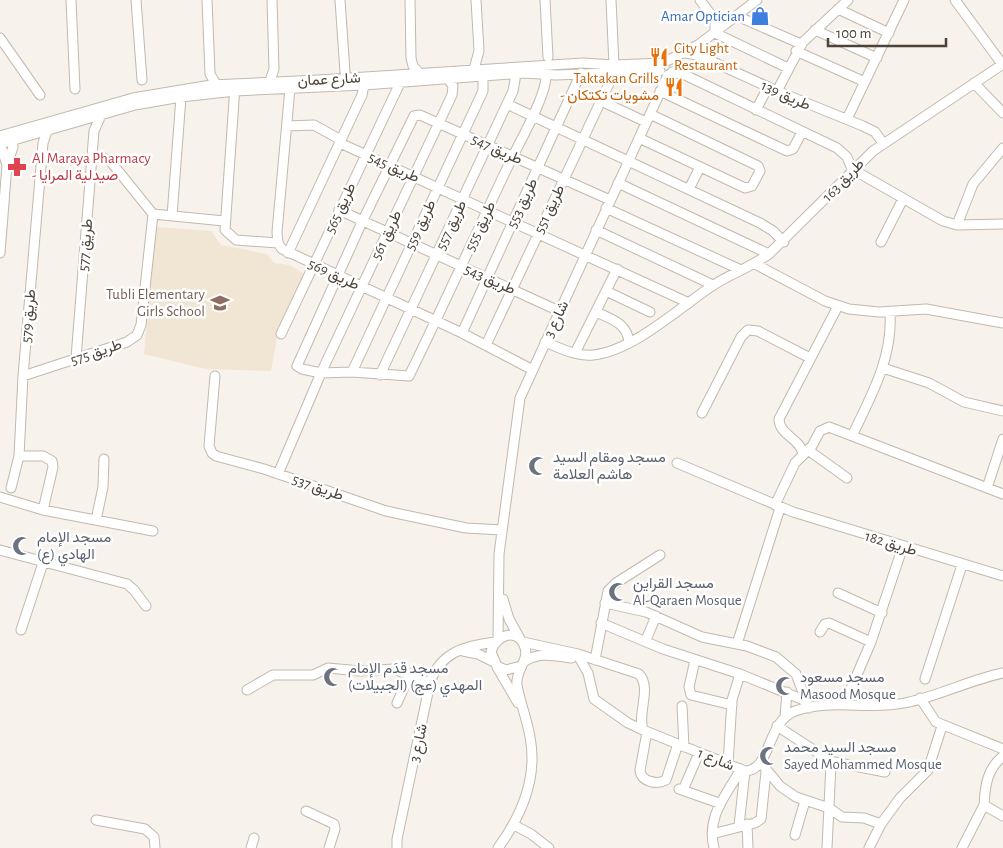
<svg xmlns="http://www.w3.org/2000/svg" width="1003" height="848" font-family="'Alegreya Sans',Vazirmatn,sans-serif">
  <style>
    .education { fill: #f1e5d4 }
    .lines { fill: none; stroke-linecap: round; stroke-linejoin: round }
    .minor-casing { stroke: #c3b9ac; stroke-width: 11 }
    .minor { stroke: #fff; stroke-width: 9 }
    .labels { text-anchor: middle; stroke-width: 5; stroke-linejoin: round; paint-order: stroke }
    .shop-label { font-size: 15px; fill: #366cbe; stroke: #fff; text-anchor: end }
    .food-label { font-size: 15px; fill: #c56008; stroke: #fff; text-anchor: start }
    .street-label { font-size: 15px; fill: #4c4237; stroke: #fff }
    .health-label { font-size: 15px; fill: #be3a42; stroke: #fff; text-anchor: start }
    .education-label { font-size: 15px; fill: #785e54; stroke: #fff; text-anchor: end }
    .worship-label { font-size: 15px; fill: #5b616d; stroke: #fff; text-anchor: start }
  </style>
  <rect width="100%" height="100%" fill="#f7f2eb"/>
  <path class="education" d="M 156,227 L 211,231 L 221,245 L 267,254 L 274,263 L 290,265 L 304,274 L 278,332 L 271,371 L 206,369 L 144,354 Z"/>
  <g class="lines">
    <g class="minor-casing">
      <path id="minor" d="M 71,0 L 75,89
        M 136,0 L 142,80
        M 207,0 L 210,74 L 216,84
        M 340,0 L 345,72
        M 410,0 L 411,58 L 413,66 L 419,73
        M 545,0 L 548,57
        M 611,0 L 614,65
        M 700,0 L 715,20 L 715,33 L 788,68
        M 955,0 L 1002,64
        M 838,9 L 889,33
        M 737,16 L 801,44
        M 815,30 L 877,58
        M 0,38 L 40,95
        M 796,51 L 865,82
        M 685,53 L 698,55 L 777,91 L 863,126 L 875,132 L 883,143
        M 665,62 L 698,45 L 757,0
        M 474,69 L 479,51 L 476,0
        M 672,72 L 685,75 L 837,148 L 847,157 L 852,169 L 943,221 L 957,225 L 1003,224
        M 546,74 C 548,93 519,143 510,162 C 476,233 444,305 409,376 L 352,372 L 321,373 L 302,369 L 297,366 L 362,222 L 414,116 L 420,115 L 610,200
        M 270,81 L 274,69 L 272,0
        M 974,83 L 1003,113
        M 235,86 L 225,230 L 236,240 L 278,243
        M 290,88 L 277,232 L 278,243 L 282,249 L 462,333 L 533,370
        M 660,91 L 787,151 L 793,149 L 802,132
        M 777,91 L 803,42 L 848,0
        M 601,101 L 646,122
        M 507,104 L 760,223 L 773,231 L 784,242
        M 756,110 L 768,87
        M 847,119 L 904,0
        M 287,126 L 314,125 L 341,140
        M 0,136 L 133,98 L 211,85 L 318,80 L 583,63 L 614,65 L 663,63
        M 639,138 L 745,188 L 752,186 L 760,171 L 758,166 L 650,114
        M 0,143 L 7,165
        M 340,143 L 689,303
        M 0,144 L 135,105 L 181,97 L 235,91 L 364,85 L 524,73 L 556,75 L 660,71
        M 93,156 L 104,158 L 111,162 L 153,214 L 224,221
        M 618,183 L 769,254
        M 689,189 L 700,167
        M 606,208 L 741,270
        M 339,210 L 559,311
        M 172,216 L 181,97
        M 957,225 L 973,184 L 1003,148
        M 596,230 L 713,285
        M 881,242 L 903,199
        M 0,253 L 7,165 L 13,147 L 12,137
        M 288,253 L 362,95 L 364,85
        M 755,264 L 825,301 L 849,309 L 879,312 L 926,309 L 1003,323
        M 606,291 L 650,312
        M 596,312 C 611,319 627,323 629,342
        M 462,333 L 581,73
        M 281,334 L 400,83
        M 545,342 C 560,348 577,357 593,355 C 633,351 679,308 712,286 C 730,274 751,267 769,254 L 873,151 L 1003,64
        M 486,345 L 614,73
        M 575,353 L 617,269
        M 76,358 L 94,131 L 101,115
        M 883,368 L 929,383 L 964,402 L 1003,411
        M 352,372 L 483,91 L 483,77
        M 380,375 L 513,91 L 516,74
        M 23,376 L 127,342 L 137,335 L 141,325 L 153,214
        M 215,376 L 209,446 L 212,453 L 216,456 L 264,469 L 386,511 L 466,528 L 502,530
        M 702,413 L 741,337 L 748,330 L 758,331 L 810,358
        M 852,436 C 871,396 893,358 890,312
        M 808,450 L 847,478
        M 803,454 C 800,438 779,435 779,419 L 838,306
        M 19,456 L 43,456 L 52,461 L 53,467 L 43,510
        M 677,463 L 793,512 L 1003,576
        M 278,474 L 321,373 L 452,95 L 453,86 L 448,79
        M 11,488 L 19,456 L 23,376 L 43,143 L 47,131
        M 987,488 L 1003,439
        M 0,497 L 43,510 L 153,531
        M 775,505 L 795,463 L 812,446 L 820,431 L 829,427 L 1003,494
        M 96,520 L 103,487 L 104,459
        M 0,550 L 127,584 L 134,590 L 146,606
        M 838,593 L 882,613
        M 503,599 L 509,619 L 520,639
        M 605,603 L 646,612 L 702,637 L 747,646 L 776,657 L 796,674 L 809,708
        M 601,623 L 663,649 L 740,674 L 806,701
        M 21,630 L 43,563
        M 820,632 L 825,624 L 829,623 L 871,642
        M 498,639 L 499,554 L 520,398 L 668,75
        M 646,640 L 656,616
        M 523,642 L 578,654 L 639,674 C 652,688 637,713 643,730 L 745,771 C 772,770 766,722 795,711 C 831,698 872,711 909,702 C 941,695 970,680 1003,673
        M 737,644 L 780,508
        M 463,651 L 478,654 L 494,662
        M 580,659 L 588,673 L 594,699 L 628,723 L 643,730
        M 595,660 L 608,591 L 616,583 L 660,555
        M 695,660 L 689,687 L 691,695 L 732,705
        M 524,662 C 538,651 556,656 572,658
        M 497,667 L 518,703
        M 925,679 L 962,565
        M 247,690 L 273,675 L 313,675 L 328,668 L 360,671 L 394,669 L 430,683
        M 920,698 L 936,722 L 1003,749
        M 397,703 L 410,674
        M 844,705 L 871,642 L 903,546
        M 682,706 L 684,747
        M 785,717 L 787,692
        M 777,726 L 826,758 L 831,764 L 827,848
        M 647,732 L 640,770 C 641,782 657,785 666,780 L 678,744
        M 1003,756 C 987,769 985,786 984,805 L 1003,816
        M 829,761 L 885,772
        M 761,763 L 780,786 L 796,797 L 829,808 L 842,817 L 864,818 L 881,824
        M 728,764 L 732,700 L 740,674
        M 679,789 L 719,803
        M 683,790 L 699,753
        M 306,811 L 334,824 L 335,829 L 329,848
        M 96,820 L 145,829 L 154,837 L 155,848
        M 747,824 L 748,848
        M 514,825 L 531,834 L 549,848
        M 739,826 L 745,771
        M 712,834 L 755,823 L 761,819 L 766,772
        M 795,835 L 805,801
        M 251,848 L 254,838
        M 397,848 L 397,839 L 430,683 C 440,652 465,646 495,642
        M 498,848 C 522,815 538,778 530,737 C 527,719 520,702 517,685 C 515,670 531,659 524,645 C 516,627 495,636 491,652 L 497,666 L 506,670 L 521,666
        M 714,848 C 706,816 726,796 741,769
        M 869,848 L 881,824 L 900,798 L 928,770 L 942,726
        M 962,848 L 984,805"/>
    </g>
    <use href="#minor" class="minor"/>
  </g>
  <defs>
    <g id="shop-bare" transform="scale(1.5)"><path d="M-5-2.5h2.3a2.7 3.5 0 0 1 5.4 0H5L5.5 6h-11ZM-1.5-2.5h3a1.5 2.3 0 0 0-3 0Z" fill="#3f7fe0" stroke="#fff" stroke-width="2.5" paint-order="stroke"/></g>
    <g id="restaurant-bare" transform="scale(1.5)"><path d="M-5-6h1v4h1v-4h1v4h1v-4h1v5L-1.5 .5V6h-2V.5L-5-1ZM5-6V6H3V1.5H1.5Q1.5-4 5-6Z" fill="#e8710a" stroke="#fff" stroke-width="2.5" paint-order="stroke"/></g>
    <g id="pharmacy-bare" transform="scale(1.5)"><path d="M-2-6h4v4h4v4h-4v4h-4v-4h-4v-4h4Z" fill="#e0444e" stroke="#fff" stroke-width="2.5" paint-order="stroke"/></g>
    <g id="school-bare" transform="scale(1.5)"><path d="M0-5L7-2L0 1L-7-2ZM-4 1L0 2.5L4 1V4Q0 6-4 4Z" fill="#8d6e63" stroke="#fff" stroke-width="2.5" paint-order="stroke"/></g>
    <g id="mosque-bare" transform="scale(1.5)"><path d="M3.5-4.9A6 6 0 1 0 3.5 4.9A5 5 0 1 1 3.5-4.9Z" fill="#6b7280" stroke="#fff" stroke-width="2.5" paint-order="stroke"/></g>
  </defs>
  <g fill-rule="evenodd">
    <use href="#shop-bare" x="760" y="16"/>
    <use href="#restaurant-bare" x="659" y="57"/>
    <use href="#restaurant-bare" x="674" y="87"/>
    <use href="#pharmacy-bare" x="17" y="167"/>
    <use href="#school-bare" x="220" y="303"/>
    <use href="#mosque-bare" x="538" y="466"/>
    <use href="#mosque-bare" x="22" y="546"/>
    <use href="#mosque-bare" x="618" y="592"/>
    <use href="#mosque-bare" x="333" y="677"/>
    <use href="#mosque-bare" x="785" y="686"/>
    <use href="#mosque-bare" x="769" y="756"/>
  </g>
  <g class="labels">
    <g class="shop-label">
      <text x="745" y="21">Amar Optician</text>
    </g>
    <g class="food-label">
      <text x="674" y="53">City Light<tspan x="674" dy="17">Restaurant</tspan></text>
      <text x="659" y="83" text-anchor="end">Taktakan Grills<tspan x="659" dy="17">- مشويات تكتكان</tspan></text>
    </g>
    <g class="street-label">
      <text transform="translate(329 79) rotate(-3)" y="5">شارع عمان</text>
      <text transform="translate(786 95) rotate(24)" y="5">طريق 139</text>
      <text transform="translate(497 149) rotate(24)" y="5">طريق 547</text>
      <text transform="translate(394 167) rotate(24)" y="5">طريق 545</text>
      <text transform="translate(843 180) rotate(-46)" y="5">طريق 163</text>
      <text transform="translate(522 203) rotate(-65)" y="5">طريق 553</text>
      <text transform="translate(340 208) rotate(-65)" y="5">طريق 565</text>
      <text transform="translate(549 209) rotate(-65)" y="5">طريق 551</text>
      <text transform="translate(420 225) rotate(-65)" y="5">طريق 559</text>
      <text transform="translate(451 225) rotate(-65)" y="5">طريق 557</text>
      <text transform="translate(480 226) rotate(-65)" y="5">طريق 555</text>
      <text transform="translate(386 235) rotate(-65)" y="5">طريق 561</text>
      <text transform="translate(85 245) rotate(-85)" y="5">طريق 577</text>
      <text transform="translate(334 274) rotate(25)" y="5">طريق 569</text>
      <text transform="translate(490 279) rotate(24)" y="5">طريق 543</text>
      <text transform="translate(28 316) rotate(-85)" y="5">طريق 579</text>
      <text transform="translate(556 319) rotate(-65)" y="5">شارع 3</text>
      <text transform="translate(96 352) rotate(-19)" y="5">طريق 575</text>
      <text transform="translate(318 487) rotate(19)" y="5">طريق 537</text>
      <text transform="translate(891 543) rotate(17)" y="5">طريق 182</text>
      <text transform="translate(418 743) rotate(-78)" y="5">شارع 3</text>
      <text transform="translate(716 759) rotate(22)" y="5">شارع 1</text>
    </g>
    <g class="health-label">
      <text x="32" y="163">Al Maraya Pharmacy<tspan x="32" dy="17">- صيدلية المرايا</tspan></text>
    </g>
    <g class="education-label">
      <text x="205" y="299">Tubli Elementary<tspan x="205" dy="17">Girls School</tspan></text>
    </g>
    <g class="worship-label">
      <text x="553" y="462">مسجد ومقام السيد<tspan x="553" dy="17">هاشم العلامة</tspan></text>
      <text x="37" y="542">مسجد الإمام<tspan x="37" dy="17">الهادي (ع)</tspan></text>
      <text x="633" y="588">مسجد القراين<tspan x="633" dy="17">Al-Qaraen Mosque</tspan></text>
      <text x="348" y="673">مسجد قدَم الإمام<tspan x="348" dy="17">المهدي (عج) (الجبيلات)</tspan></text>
      <text x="800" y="682">مسجد مسعود<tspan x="800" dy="17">Masood Mosque</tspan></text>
      <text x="784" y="752">مسجد السيد محمد<tspan x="784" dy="17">Sayed Mohammed Mosque</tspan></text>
    </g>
  </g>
  <path d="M828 38v8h118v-8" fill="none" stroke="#4c4237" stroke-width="2.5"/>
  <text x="836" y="38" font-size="15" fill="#4c4237" stroke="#ffffff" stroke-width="4" paint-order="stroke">100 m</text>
</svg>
